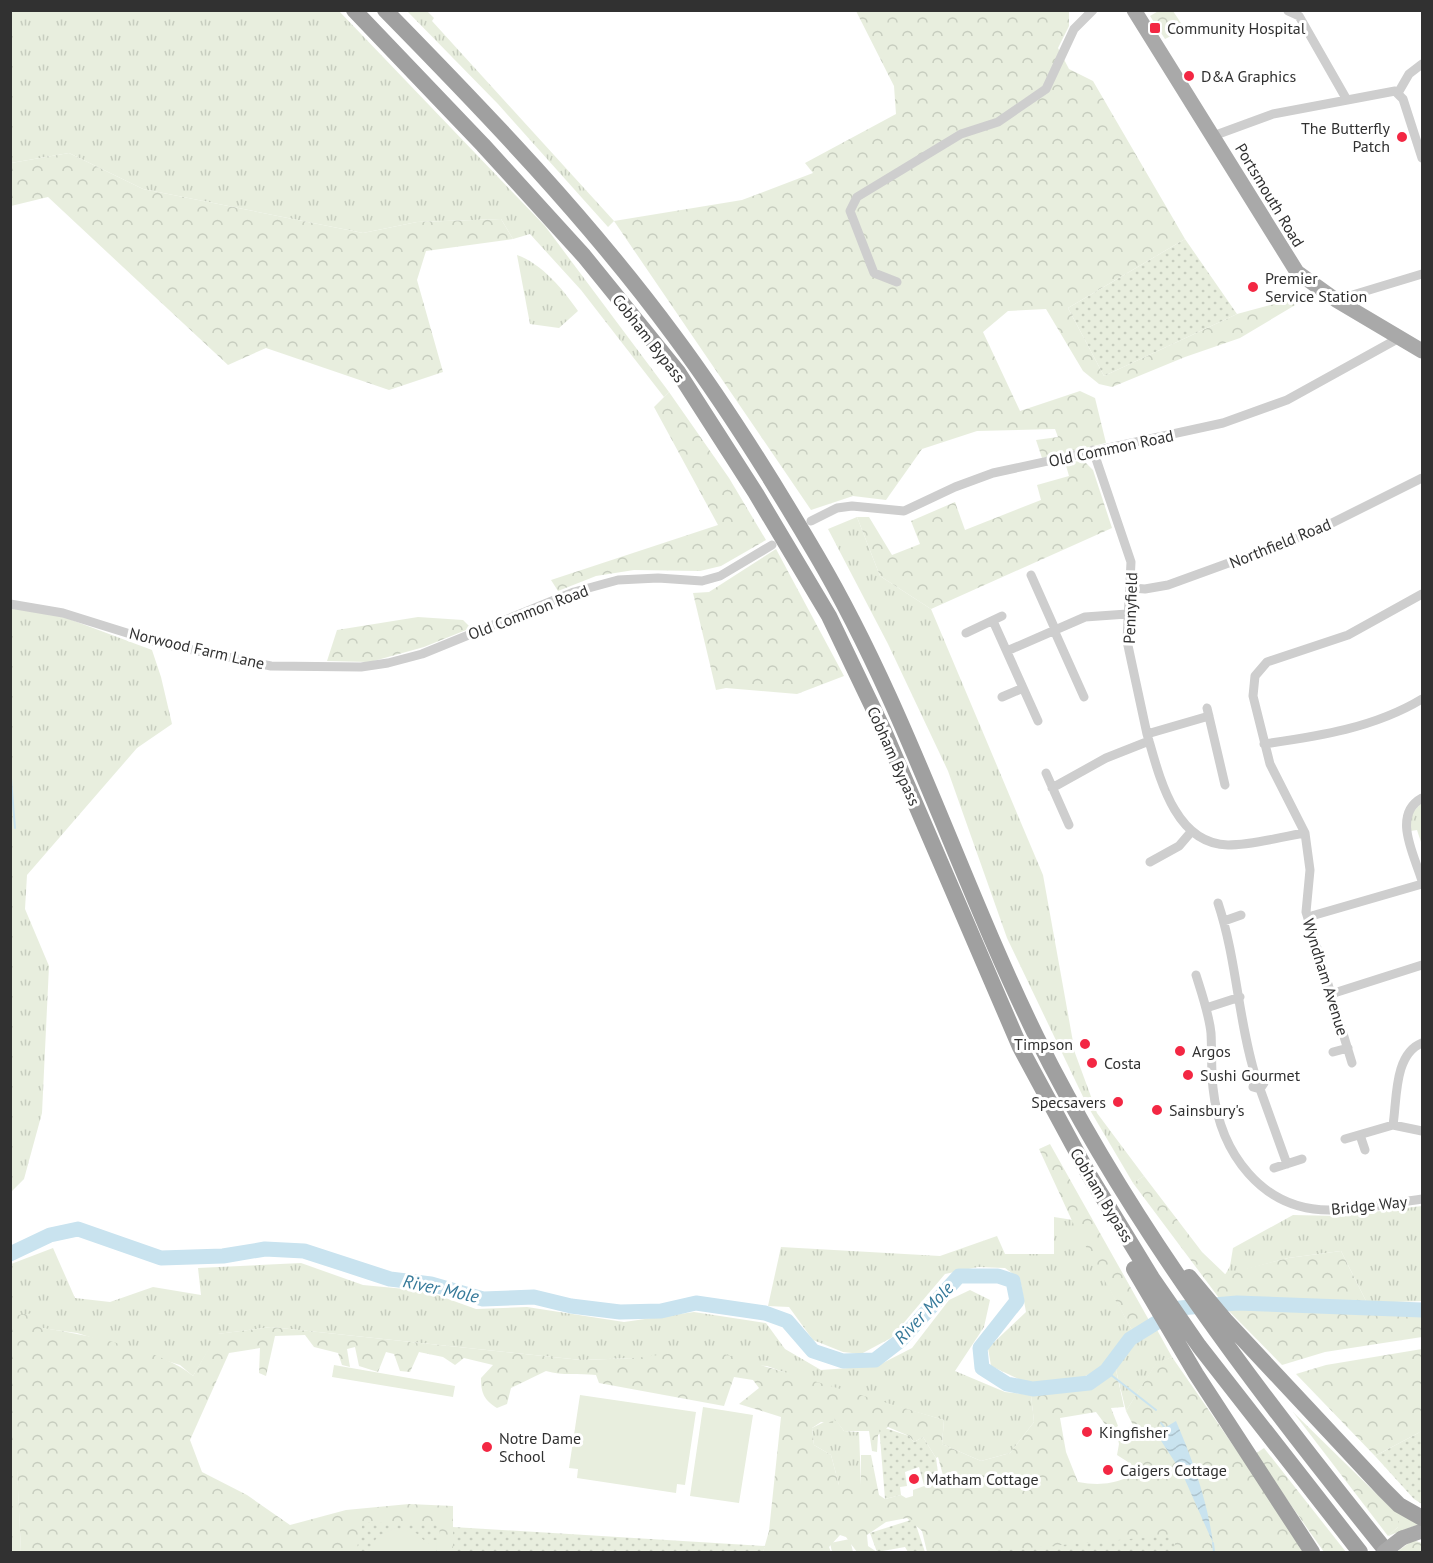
<svg xmlns="http://www.w3.org/2000/svg" width="1433" height="1563" font-family="'PT Sans',sans-serif">
  <style>
    .grass { fill: url(#grass-tufts) }
    .forest { fill: url(#forest-crowns); fill-rule: evenodd }
    .park { fill: url(#park-dots) }
    .pitch { fill: #e8eede }
    .water { fill: url(#water-waves) }
    .lines { fill: none; stroke-linecap: round; stroke-linejoin: round }
    .stream { stroke: #c9e3ef; stroke-width: 2 }
    .river { stroke: #c9e3ef; stroke-width: 15 }
    .minor { stroke: #cecece; stroke-width: 9 }
    .primary { stroke: #a9a9a9; stroke-width: 15 }
    .trunk { stroke: #a0a0a0; stroke-width: 16 }
    .primary-bridge { stroke: #a9a9a9; stroke-width: 15 }
    .poi-dot { fill: #f32743; stroke: #fff; stroke-width: 2 }
    .labels { text-anchor: middle; stroke-width: 6; stroke-linejoin: round; paint-order: stroke }
    .poi-label { font-size: 16px; fill: #313131; stroke: #fff; text-anchor: start }
    .street-label { font-size: 16px; fill: #313131; stroke: #fff }
    .water-label { font-size: 18px; font-style: italic; fill: #377a9a; stroke: #fff }
  </style>
  <defs>
    <pattern id="grass-tufts" width="24" height="20" patternUnits="userSpaceOnUse" patternTransform="scale(1.5)"><rect width="24" height="20" fill="#e8eede"/><path d="M3 7l-1-3M5 7V3M7 7l1-3M15 17l-1-3M17 17v-4M19 17l1-3" fill="none" stroke="#c7cdbf"/></pattern>
    <pattern id="forest-crowns" width="20" height="18" patternUnits="userSpaceOnUse" patternTransform="scale(1.5)"><rect width="20" height="18" fill="#e8eede"/><path d="M2 6a3 3 0 1 1 6 0M12 15a3 3 0 1 1 6 0" fill="none" stroke="#c7cdbf"/></pattern>
    <pattern id="park-dots" width="8" height="8" patternUnits="userSpaceOnUse" patternTransform="scale(1.5)"><rect width="8" height="8" fill="#e8eede"/><path d="M2 2h.1M6 6h.1" fill="none" stroke="#c7cdbf" stroke-width="1.8" stroke-linecap="round"/></pattern>
    <pattern id="water-waves" width="16" height="10" patternUnits="userSpaceOnUse" patternTransform="scale(1.5)"><rect width="16" height="10" fill="#c9e3ef"/><path d="M0 5q4-4 8 0t8 0" fill="none" stroke="#adc3cd"/></pattern>
  </defs>
  <rect width="100%" height="100%" fill="#fff"/>
  <path class="grass" d="M 11,11 L 339,11 L 545,226 L 669,392 L 664,397 L 581,290 L 530,234 L 513,239 L 501,219 L 417,222 L 363,233 L 143,189 L 69,153 L 11,163 Z
    M 407,11 L 427,11 L 434,18 L 432,21 L 614,221 L 608,227 L 498,104 Z
    M 517,255 C 542,264 563,289 578,311 L 559,328 L 530,324 Z
    M 857,517 L 880,576 L 931,609 L 1043,875 L 1075,1053 L 1097,1113 L 1144,1176 L 1133,1183 L 1087,1105 L 1007,938 L 948,771 L 888,644 L 828,529 Z
    M 11,608 L 61,616 L 152,650 L 161,677 L 172,724 L 137,748 L 27,875 L 25,909 L 49,966 L 42,1113 L 24,1179 L 11,1192 Z
    M 1422,803 L 1422,842 L 1421,842 L 1417,830 L 1411,831 C 1409,818 1412,811 1422,803 Z
    M 1422,1206 L 1422,1301 L 1367,1303 L 1341,1251 L 1288,1258 L 1225,1275 L 1230,1266 L 1233,1248 L 1293,1215 L 1339,1216 Z
    M 1054,1217 L 1073,1220 L 1133,1332 L 1102,1368 L 1079,1379 L 1027,1383 L 991,1366 L 988,1348 L 1026,1312 L 1020,1279 L 1005,1268 L 978,1267 L 945,1274 L 891,1338 L 861,1354 L 843,1352 L 813,1340 L 789,1307 L 768,1306 L 781,1247 L 940,1256 L 997,1236 L 1005,1254 L 1054,1254 Z
    M 53,1248 L 75,1298 L 110,1302 L 153,1287 L 201,1295 L 198,1268 L 301,1263 L 363,1285 L 426,1291 L 476,1309 L 527,1307 L 624,1322 L 694,1312 L 766,1323 L 785,1349 L 821,1370 L 877,1366 L 912,1348 L 949,1300 L 970,1290 L 990,1300 L 984,1327 L 955,1371 L 1005,1392 L 1031,1395 L 1034,1422 L 1010,1453 L 981,1461 L 942,1444 L 944,1420 L 808,1381 L 767,1366 L 635,1358 L 581,1360 L 271,1327 L 218,1334 L 193,1376 L 180,1365 L 77,1333 L 11,1324 L 11,1264 Z
    M 1156,1328 L 1172,1357 L 1156,1364 L 1126,1411 L 1116,1370 L 1132,1342 Z
    M 10,1334 L 11,1334 L 21,1552 L 10,1552 Z
    M 834,1417 L 844,1431 L 859,1432 L 861,1485 L 839,1485 L 831,1455 L 814,1445 L 812,1428 Z
    M 1391,1508 L 1422,1523 L 1388,1536 L 1398,1527 Z"/>
  <path class="forest" d="M 1160,10 L 1173,11 L 1185,29 L 1165,39 L 1150,16 Z
    M 856,11 L 1069,11 L 1069,26 L 1058,48 L 1069,69 L 1093,81 L 1185,239 L 1068,308 L 1104,376 L 1237,314 L 1299,297 L 1297,304 L 1240,338 L 1185,357 L 1112,387 L 1099,384 L 1083,371 L 1046,309 L 1008,311 L 983,332 L 1020,411 L 1080,391 L 1095,398 L 1106,443 L 1042,458 L 1036,440 L 1058,437 L 1055,429 L 977,431 L 922,449 L 886,500 L 853,496 L 811,510 L 614,221 L 742,200 L 813,173 L 805,163 L 896,114 L 894,86 Z
    M 69,153 L 143,189 L 363,233 L 417,222 L 501,219 L 513,239 L 426,251 L 417,280 L 443,372 L 389,390 L 266,348 L 228,365 L 48,197 L 11,206 L 11,163 Z
    M 669,392 L 729,478 L 766,540 L 721,566 L 700,571 L 634,570 L 596,576 L 558,591 L 551,580 L 718,525 L 654,407 Z
    M 1084,461 L 1093,470 L 1112,528 L 931,609 L 880,576 L 857,517 L 869,517 L 892,555 L 920,544 L 911,521 L 955,502 L 965,530 L 1041,500 L 1037,485 L 1069,476 L 1065,462 Z
    M 776,549 L 844,676 L 797,694 L 726,688 L 716,690 L 693,593 L 709,592 Z
    M 418,617 L 463,620 L 471,628 L 424,647 L 370,662 L 327,661 L 337,630 Z
    M 1050,1144 L 1150,1322 L 1133,1332 L 1074,1225 L 1039,1149 Z
    M 1144,1176 L 1202,1252 L 1225,1274 L 1288,1258 L 1341,1251 L 1367,1303 L 1219,1298 L 1133,1183 Z
    M 1238,1308 L 1422,1316 L 1422,1337 L 1325,1352 L 1282,1365 L 1227,1309 Z
    M 34,1313 L 43,1328 C 83,1334 164,1350 193,1376 L 217,1334 L 271,1327 L 581,1360 L 635,1358 L 707,1349 L 944,1420 L 942,1444 L 981,1461 L 1010,1453 L 1034,1422 L 1031,1395 C 1060,1394 1093,1389 1116,1370 L 1124,1407 L 1111,1408 L 1118,1426 L 1110,1431 L 1096,1412 L 1060,1418 L 1066,1452 L 1078,1482 C 1095,1485 1109,1485 1126,1478 L 1128,1462 L 1117,1455 L 1119,1444 L 1117,1434 L 1133,1425 L 1126,1411 L 1156,1363 L 1172,1357 L 1307,1552 L 927,1552 L 922,1531 L 907,1518 L 886,1522 L 867,1535 L 868,1546 L 877,1552 L 857,1552 L 846,1537 L 840,1535 L 829,1547 L 831,1552 L 763,1552 L 769,1531 L 781,1417 L 739,1404 L 759,1388 L 753,1380 L 734,1377 L 724,1406 L 599,1383 L 596,1375 C 578,1373 563,1376 546,1371 L 511,1388 L 507,1404 L 497,1408 C 484,1400 481,1393 481,1378 L 493,1365 L 464,1358 L 455,1365 L 443,1357 L 419,1352 L 410,1372 L 400,1371 L 394,1354 L 386,1352 L 378,1372 L 359,1366 L 355,1347 L 347,1349 L 350,1367 L 342,1365 L 338,1353 L 314,1347 L 305,1335 L 275,1336 L 266,1376 L 259,1373 L 260,1348 L 229,1353 L 190,1440 L 202,1472 L 247,1495 L 290,1525 L 346,1510 L 409,1504 L 453,1506 L 453,1552 L 21,1552 L 17,1470 L 10,1455 L 10,1316 ZM 834,1418 L 844,1431 L 869,1431 L 872,1451 L 877,1452 L 878,1435 L 888,1427 L 909,1436 L 914,1442 L 923,1437 L 936,1458 L 938,1457 L 944,1479 L 913,1490 L 913,1496 L 906,1498 L 901,1495 L 885,1499 L 879,1495 L 871,1455 L 861,1455 L 861,1485 L 839,1485 L 831,1455 L 814,1445 L 812,1428 L 821,1422 L 833,1423 Z
    M 1422,1349 L 1422,1431 L 1375,1456 L 1296,1374 L 1326,1365 Z
    M 1293,1412 L 1398,1515 L 1398,1527 L 1388,1536 Z
    M 1264,1448 L 1346,1552 L 1324,1552 L 1255,1454 Z
    M 1413,1540 L 1422,1543 L 1422,1552 L 1398,1551 Z"/>
  <path class="park" d="M 1185,239 L 1237,314 L 1104,376 L 1068,308 Z
    M 879,1426 L 909,1436 L 914,1442 L 923,1437 L 936,1458 L 939,1480 L 924,1485 L 919,1467 L 905,1472 L 907,1486 L 900,1487 L 901,1495 L 885,1499 Z
    M 1422,1431 L 1422,1504 L 1414,1499 L 1375,1456 Z
    M 914,1519 L 925,1552 L 908,1552 L 905,1547 L 877,1552 L 870,1533 Z
    M 363,1522 L 440,1525 L 438,1552 L 356,1552 Z
    M 453,1527 L 765,1546 L 763,1552 L 453,1552 Z
    M 1175,1535 L 1175,1552 L 983,1552 Z"/>
  <path class="pitch" d="M 334,1365 L 455,1386 L 453,1397 L 332,1377 Z
    M 580,1395 L 696,1412 L 685,1485 L 677,1484 L 676,1493 L 577,1478 L 578,1469 L 569,1468 Z
    M 703,1407 L 753,1415 L 739,1503 L 690,1496 Z
    M 396,1528 L 416,1533 L 428,1544 L 430,1540 L 437,1540 L 436,1552 L 367,1552 L 378,1536 Z
    M 850,1539 L 853,1552 L 832,1552 L 830,1543 Z"/>
  <path class="water" d="M 1176,1421 C 1193,1461 1207,1499 1213,1543 L 1182,1473 L 1156,1433 Z"/>
  <g class="lines">
    <path class="stream" d="M 10,766 L 15,828
      M 1106,1371 L 1156,1410
      M 1161,1423 L 1164,1427
      M 1213,1543 L 1214,1552"/>
    <path class="river" d="M 10,1254 L 50,1235 L 78,1229 L 161,1258 L 223,1256 L 265,1249 L 304,1251 L 390,1279 L 431,1284 L 483,1299 L 534,1297 L 571,1306 L 620,1312 L 661,1311 L 696,1303 L 765,1313 L 787,1321 L 813,1351 L 843,1361 L 875,1360 L 901,1340 L 959,1276 L 998,1276 L 1013,1281 L 1017,1301 L 980,1348 L 982,1368 L 1007,1384 L 1033,1389 L 1089,1383 L 1106,1371 L 1130,1339 L 1180,1308 L 1237,1303 L 1422,1310"/>
    <path class="minor" d="M 1288,11 L 1299,16 L 1347,100
      M 1398,93 L 1409,74 L 1422,64
      M 1213,136 L 1273,114 L 1395,91 L 1403,99 L 1422,158
      M 897,282 L 874,273 L 850,211 L 857,197 L 961,134 L 998,122 L 1046,89 L 1074,29 L 1093,10
      M 1336,300 L 1422,274
      M 1093,450 L 1131,562 L 1127,641 L 1147,734
      M 811,521 L 837,508 L 852,506 L 904,511 L 955,487 L 993,473 L 1223,423 L 1287,400 L 1401,337
      M 1031,575 L 1055,629
      M 1132,588 L 1145,589 L 1168,585 L 1314,532 L 1422,478
      M 10,604 L 63,613 L 159,643 L 271,666 L 361,667 L 388,663 L 422,654 L 574,592 L 618,580 L 658,578 L 702,581 L 720,576 L 772,545
      M 993,621 L 1038,721
      M 1054,630 L 1084,697
      M 966,633 L 1002,616
      M 1007,651 L 1085,617 L 1127,614
      M 1002,697 L 1023,688
      M 1207,708 L 1225,785
      M 1209,716 L 1147,734 C 1159,775 1174,844 1228,845 C 1253,845 1280,837 1305,833
      M 1264,744 C 1319,736 1374,728 1422,699
      M 1046,773 L 1069,825
      M 1052,788 L 1106,758 L 1149,741
      M 1422,798 C 1391,815 1415,856 1422,881
      M 1150,862 L 1179,846 L 1191,832
      M 1218,903 C 1237,960 1238,1021 1256,1078
      M 1308,917 L 1422,884
      M 1224,921 L 1241,915
      M 1196,975 C 1202,994 1209,1014 1211,1033 C 1212,1051 1211,1070 1213,1088 C 1220,1153 1262,1211 1331,1210 C 1362,1210 1393,1203 1422,1199
      M 1331,994 L 1422,965
      M 1206,1008 L 1240,997
      M 1333,1052 L 1348,1048
      M 1352,1063 L 1306,912 L 1310,870 L 1305,833 L 1270,764 L 1253,696 L 1255,676 L 1267,662 L 1348,635 L 1422,594
      M 1260,1089 L 1264,1083 L 1256,1078 L 1253,1087 L 1260,1089 L 1287,1164
      M 1393,1125 C 1397,1099 1394,1054 1422,1043
      M 1360,1135 L 1365,1150
      M 1345,1139 L 1393,1125 L 1422,1131
      M 1274,1168 L 1302,1159"/>
    <path class="primary" d="M 1134,10 L 1297,272 L 1336,300 L 1422,351
      M 1402,1538 L 1422,1531"/>
    <path class="trunk" d="M 354,10 L 483,145 L 584,256 L 678,372 L 755,492 L 829,616 L 884,731 L 1020,1047 L 1088,1173 L 1152,1278 L 1199,1346 L 1360,1552
      M 385,10 C 487,114 589,220 675,337 C 727,407 773,481 817,556 C 907,709 959,879 1037,1038 C 1130,1225 1256,1390 1387,1552
      M 1134,1269 L 1196,1374 L 1312,1552
      M 1189,1277 L 1225,1320 L 1383,1489 L 1399,1505 L 1422,1518"/>
    <path class="primary-bridge" d="M 1384,1552 L 1402,1538"/>
  </g>
  <g class="poi-dot">
    <rect x="1149" y="22" width="12" height="12" rx="3"/>
    <circle cx="1189" cy="76" r="6"/>
    <circle cx="1402" cy="137" r="6"/>
    <circle cx="1253" cy="287" r="6"/>
    <circle cx="1085" cy="1044" r="6"/>
    <circle cx="1180" cy="1051" r="6"/>
    <circle cx="1092" cy="1063" r="6"/>
    <circle cx="1188" cy="1075" r="6"/>
    <circle cx="1118" cy="1102" r="6"/>
    <circle cx="1157" cy="1110" r="6"/>
    <circle cx="1087" cy="1432" r="6"/>
    <circle cx="487" cy="1447" r="6"/>
    <circle cx="1108" cy="1470" r="6"/>
    <circle cx="914" cy="1479" r="6"/>
  </g>
  <g class="labels">
    <g class="poi-label">
      <text x="1167" y="34">Community Hospital</text>
      <text x="1201" y="82">D&amp;A Graphics</text>
      <text x="1390" y="134" text-anchor="end">The Butterfly<tspan x="1390" dy="18">Patch</tspan></text>
      <text x="1265" y="284">Premier<tspan x="1265" dy="18">Service Station</tspan></text>
      <text x="1073" y="1050" text-anchor="end">Timpson</text>
      <text x="1192" y="1057">Argos</text>
      <text x="1104" y="1069">Costa</text>
      <text x="1200" y="1081">Sushi Gourmet</text>
      <text x="1106" y="1108" text-anchor="end">Specsavers</text>
      <text x="1169" y="1116">Sainsbury's</text>
      <text x="1099" y="1438">Kingfisher</text>
      <text x="499" y="1444">Notre Dame<tspan x="499" dy="18">School</tspan></text>
      <text x="1120" y="1476">Caigers Cottage</text>
      <text x="926" y="1485">Matham Cottage</text>
    </g>
    <g class="street-label">
      <text transform="translate(1270 195) rotate(59)" y="6">Portsmouth Road</text>
      <text transform="translate(649 338) rotate(52)" y="6">Cobham Bypass</text>
      <text transform="translate(1111 448) rotate(-12)" y="6">Old Common Road</text>
      <text transform="translate(1280 543) rotate(-22)" y="6">Northfield Road</text>
      <text transform="translate(1130 608) rotate(-88)" y="6">Pennyfield</text>
      <text transform="translate(528 612) rotate(-21)" y="6">Old Common Road</text>
      <text transform="translate(197 648) rotate(13)" y="6">Norwood Farm Lane</text>
      <text transform="translate(894 756) rotate(66)" y="6">Cobham Bypass</text>
      <text transform="translate(1326 977) rotate(73)" y="6">Wyndham Avenue</text>
      <text transform="translate(1102 1195) rotate(59)" y="6">Cobham Bypass</text>
      <text transform="translate(1369 1205) rotate(-6)" y="6">Bridge Way</text>
    </g>
    <g class="water-label">
      <text transform="translate(441 1289) rotate(12)" y="6">River Mole</text>
      <text transform="translate(924 1313) rotate(-47)" y="6">River Mole</text>
    </g>
  </g>
  <rect width="1433" height="1563" fill="none" stroke="#313131" stroke-width="24"/>
</svg>
